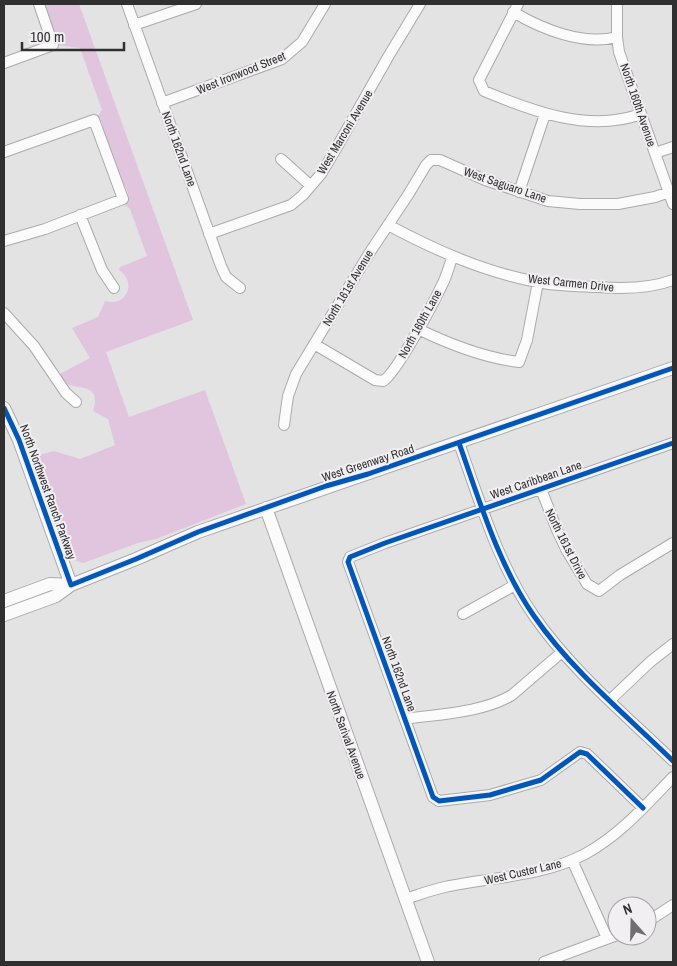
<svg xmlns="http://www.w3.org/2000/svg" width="677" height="966" font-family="'Archivo Narrow',sans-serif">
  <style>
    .green { fill: #e1c5df }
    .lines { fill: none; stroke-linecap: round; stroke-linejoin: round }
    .minor-casing { stroke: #aaa; stroke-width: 12 }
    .major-casing { stroke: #aaa; stroke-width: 14 }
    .minor { stroke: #fbfbfb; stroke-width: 10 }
    .major { stroke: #fbfbfb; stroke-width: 12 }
    .cycleway-casing { stroke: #f1eff1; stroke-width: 8 }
    .cycleway { stroke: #0057b8; stroke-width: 5 }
    .labels { text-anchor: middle; stroke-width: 4; stroke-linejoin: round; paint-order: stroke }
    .street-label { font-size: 12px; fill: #313031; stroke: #f1eff1 }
  </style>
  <rect width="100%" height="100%" fill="#e3e3e3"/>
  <path class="green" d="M 44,4 L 79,4 L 193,320 L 106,352 L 129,417 L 205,390 L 246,504 L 156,539 L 138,543 L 83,563 L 74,560 L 35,456 L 54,451 L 80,459 L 115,445 L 108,419 L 93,411 C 103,381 75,391 63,382 C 62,381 59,377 58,375 L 90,358 L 72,328 L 98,317 L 105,301 C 126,307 138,283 119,270 L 120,267 L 147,256 L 130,209 L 124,204 L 127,199 L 128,192 L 121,179 L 105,136 L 102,123 L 97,117 L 102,110 L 80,48 L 57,45 L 58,39 Z"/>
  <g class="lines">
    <g class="minor-casing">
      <path id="minor" d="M 127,4 L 221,266 L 226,277 L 240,288
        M 518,4 L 479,80 L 484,91 C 532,111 589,133 641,114
        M 617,4 L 617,37 L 619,52 L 673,204
        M 513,12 C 542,29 583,46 617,37
        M 134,25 L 196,4
        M 4,63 L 53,45 L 39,4
        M 162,103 L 282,59 L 302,42 L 325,4
        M 4,152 L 94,120 L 123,199 L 45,229 L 4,241
        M 655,153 L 673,147
        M 281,159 L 311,186
        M 519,192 L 545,114
        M 80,215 L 102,270 L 114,288
        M 388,225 C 435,250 484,272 537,282 C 557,286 578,286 598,287 C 623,289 649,289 673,280
        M 209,234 L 291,205 L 303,195 L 321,174 L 333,154 L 388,57 L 420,4
        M 4,313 L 34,346 L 66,393 L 76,402
        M 418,329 C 449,344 485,358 519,362 L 527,340 L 538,282
        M 314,344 L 375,380 L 383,381
        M 383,381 C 396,374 434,302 442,285 C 447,276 449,265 453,256
        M 284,425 L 288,396 L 296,374 L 370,252 L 408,195 L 426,165 L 431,160 L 440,160 L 485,180 L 548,201 L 580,204 L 618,204 L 655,197 L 669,192
        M 459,443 C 480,502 498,564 534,616 C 572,671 626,715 673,761
        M 541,489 L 557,530 L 567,551 L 587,584 L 599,591 L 620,575 L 673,543
        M 463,614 L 515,585
        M 610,700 L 650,662 L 673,644
        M 405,719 C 439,714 482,713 512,695 L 562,652
        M 643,808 L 587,754 L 580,752 L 541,780 L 490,795 L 439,801 L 433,797 L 348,562 L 350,557 L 385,543 L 673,443
        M 572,860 L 607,938
        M 405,899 C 418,895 431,890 445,887 C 491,877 542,877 585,854 C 620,835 646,805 673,777
        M 647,922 L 673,905
        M 544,962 L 617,935"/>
    </g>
    <g class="major-casing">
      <path id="major" d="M 4,408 L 19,440 L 71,585
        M 266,508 L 428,962
        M 4,601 L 50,584 L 71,585
        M 4,615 L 56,596 L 71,585 L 136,559 L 198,532 L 673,368"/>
    </g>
    <use href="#minor" class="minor"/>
    <use href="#major" class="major"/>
    <g class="cycleway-casing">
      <path id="cycleway" d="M 4,408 L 19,440 L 71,585 L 136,559 L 198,532 L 326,486 L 368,474 L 673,368
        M 459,443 C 480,502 498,564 534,616 C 572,671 626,715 673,761
        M 643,808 L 587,754 L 580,752 L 541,780 L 490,795 L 439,801 L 433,797 L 348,562 L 350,557 L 385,543 L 673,443"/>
    </g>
    <use href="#cycleway" class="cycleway"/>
  </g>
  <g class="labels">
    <g class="street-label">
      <text transform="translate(241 73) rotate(-22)" y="4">West Ironwood Street</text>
      <text transform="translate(638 105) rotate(71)" y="4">North 160th Avenue</text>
      <text transform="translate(345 132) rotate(-59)" y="4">West Marconi Avenue</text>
      <text transform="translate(179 149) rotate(70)" y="4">North 162nd Lane</text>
      <text transform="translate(505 185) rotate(19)" y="4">West Saguaro Lane</text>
      <text transform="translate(571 283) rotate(6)" y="4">West Carmen Drive</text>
      <text transform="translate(348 288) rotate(-59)" y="4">North 161st Avenue</text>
      <text transform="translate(420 324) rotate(-61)" y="4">North 160th Lane</text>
      <text transform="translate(368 463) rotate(-18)" y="4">West Greenway Road</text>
      <text transform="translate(536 480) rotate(-19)" y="4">West Caribbean Lane</text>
      <text transform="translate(48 492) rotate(70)" y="4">North Northwest Ranch Parkway</text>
      <text transform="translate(566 544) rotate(63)" y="4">North 161st Drive</text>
      <text transform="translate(399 674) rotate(70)" y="4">North 162nd Lane</text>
      <text transform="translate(346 735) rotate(70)" y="4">North Sarival Avenue</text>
      <text transform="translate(523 872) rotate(-13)" y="4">West Custer Lane</text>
    </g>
  </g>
  <rect width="677" height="966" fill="none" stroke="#313031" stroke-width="10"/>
  <g transform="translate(632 921) rotate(340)"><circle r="24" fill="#f1eff1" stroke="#a4a3a4"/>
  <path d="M0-4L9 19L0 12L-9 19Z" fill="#6f6f6f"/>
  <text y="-8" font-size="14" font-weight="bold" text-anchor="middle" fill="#313031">N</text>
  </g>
  <path d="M22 42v8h102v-8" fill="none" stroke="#313031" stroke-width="2.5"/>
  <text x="30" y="42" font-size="15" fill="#313031" stroke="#f1eff1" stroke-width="4" paint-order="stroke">100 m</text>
</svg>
